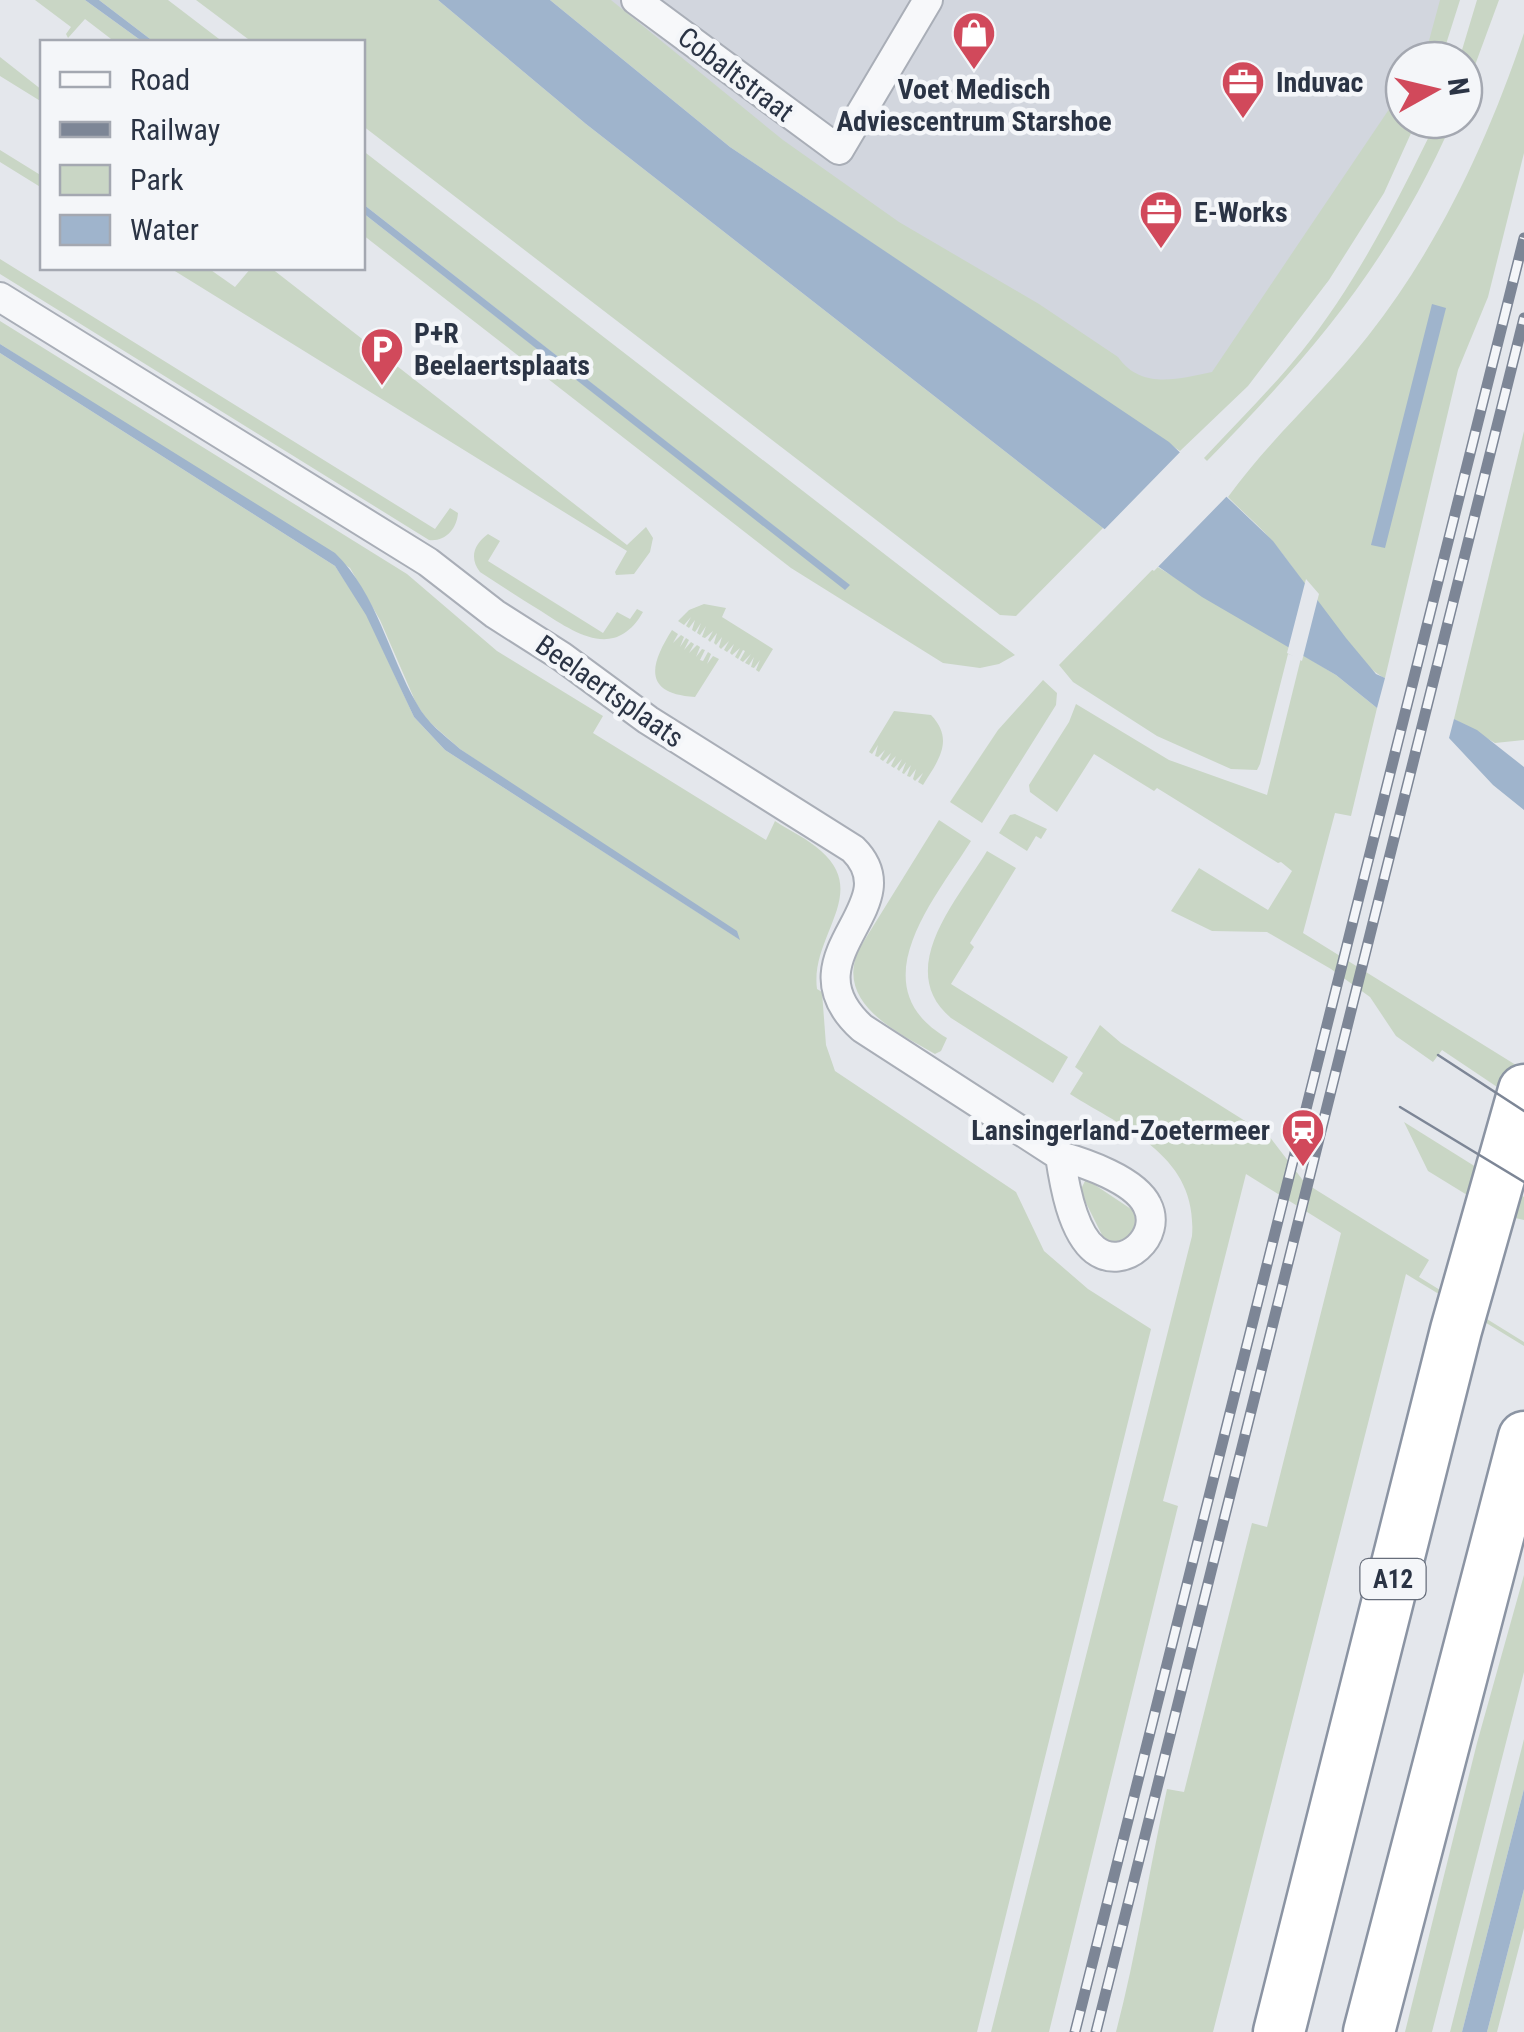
<svg xmlns="http://www.w3.org/2000/svg" width="1524" height="2032" font-family="'Roboto Condensed',sans-serif">
  <style>
    .built { fill: #d2d6de }
    .green { fill: #c9d6c5 }
    .water { fill: #9fb4cc }
    .pier { fill: #e4e7ec }
    .lines { fill: none; stroke-linecap: round; stroke-linejoin: round }
    .minor-casing { stroke: #a9aeb7; stroke-width: 32 }
    .motorway-casing { stroke: #8b94a3; stroke-width: 55 }
    .minor { stroke: #f7f8fa; stroke-width: 28 }
    .motorway { stroke: #fff; stroke-width: 50 }
    .tram { stroke: #7d8696; stroke-width: 2.5 }
    .rail-casing { stroke: #7d8696; stroke-width: 11 }
    .rail { stroke: #f4f6f9; stroke-width: 8; stroke-dasharray: 22; stroke-linecap: butt }
    .labels { text-anchor: middle; stroke-width: 9; stroke-linejoin: round; paint-order: stroke }
    .shield { fill: #f4f6f9; stroke: #676e7b; stroke-width: 2.5 }
    .shield-label { font-size: 25px; font-weight: bold; fill: #2b3445 }
    .street-label { font-size: 28px; fill: #2b3445; stroke: #f4f6f9 }
    .poi-label { font-size: 28px; font-weight: bold; fill: #2b3445; stroke: #f4f6f9; text-anchor: start }
  </style>
  <rect width="100%" height="100%" fill="#e4e7ec"/>
  <path class="built" d="M 568,0 L 1445,0 L 1428,60 L 1404,60 L 1404,100 L 1181,437 Z"/>
  <path class="green" d="M 35,0 L 85,0 L 143,42 L 115,42 L 85,19 L 68,38 L 66,34 L 71,27 Z
    M 99,0 L 168,0 L 223,42 L 154,42 Z
    M 196,0 L 438,0 L 586,124 L 1103,528 L 1016,616 L 1000,615 L 363,126 L 362,42 L 252,42 Z
    M 550,0 L 611,0 L 783,140 L 899,222 L 1039,304 L 1118,357 C 1141,390 1179,379 1212,372 L 1404,87 L 1404,120 L 1417,120 L 1384,193 L 1329,280 L 1248,386 L 1180,451 L 730,147 Z
    M 1440,0 L 1460,0 L 1441,60 L 1420,60 L 1427,48 Z
    M 1477,0 L 1499,0 L 1464,95 L 1464,60 L 1459,60 Z
    M 1524,33 L 1524,153 L 1488,297 L 1458,370 L 1385,678 C 1352,663 1300,572 1272,541 C 1259,525 1242,512 1228,497 C 1269,440 1324,392 1368,336 C 1438,247 1488,141 1524,33 Z
    M 0,57 L 42,90 L 42,102 L 0,76 Z
    M 1437,120 L 1453,120 C 1391,261 1314,352 1207,461 L 1204,458 C 1237,423 1272,388 1302,351 C 1358,281 1398,200 1437,120 Z
    M 0,150 L 42,176 L 42,188 L 0,162 Z
    M 362,150 L 1015,655 L 999,664 L 980,668 L 943,663 L 791,568 L 363,235 L 363,213 L 845,589 L 849,585 L 363,204 Z
    M 0,259 L 435,529 L 450,508 L 458,513 C 457,529 445,542 429,540 L 0,274 Z
    M 170,268 L 208,268 L 235,287 L 251,268 L 271,268 L 627,545 L 646,527 L 653,538 L 650,552 L 634,574 L 616,575 L 615,572 L 627,551 Z
    M 0,321 L 407,574 L 497,651 L 603,716 L 593,733 L 766,840 L 775,821 C 790,831 808,839 821,851 C 870,894 810,936 817,989 L 822,992 L 826,1045 L 835,1071 L 1016,1192 L 1044,1251 L 1088,1289 L 1151,1329 L 977,2032 L 0,2032 L 0,353 L 335,566 L 366,613 L 414,717 L 445,750 L 739,939 L 460,749 L 427,720 L 416,703 L 380,620 L 350,568 L 0,344 Z
    M 1524,431 L 1524,740 L 1495,743 L 1454,719 Z
    M 488,534 L 500,541 L 488,561 L 603,633 L 617,612 L 630,619 L 637,609 L 643,612 C 615,661 575,633 541,611 C 520,598 500,585 480,572 C 469,558 474,544 488,534 Z
    M 1156,566 L 1336,675 L 1377,708 L 1351,816 L 1335,813 L 1303,933 L 1524,1070 L 1524,1105 L 1442,1050 L 1433,1062 L 1396,1036 L 1370,997 L 1331,969 L 1267,932 L 1212,931 L 1171,911 L 1199,868 L 1268,910 L 1292,871 L 1281,862 L 1278,863 L 1157,788 L 1154,791 L 1094,754 L 1057,812 L 1030,792 L 1029,785 L 1069,722 L 1076,704 L 1169,760 L 1267,795 L 1301,658 L 1288,654 L 1260,764 L 1257,770 L 1231,769 L 1157,736 L 1073,682 L 1059,665 Z
    M 704,604 L 726,608 L 722,617 L 773,649 L 759,672 L 756,670 L 760,660 L 754,668 L 751,667 L 754,657 L 749,665 L 745,663 L 751,654 L 743,662 L 740,660 L 745,651 L 743,650 L 738,659 L 735,657 L 740,648 L 732,655 L 730,653 L 734,644 L 727,652 L 724,650 L 729,641 L 721,649 L 719,647 L 722,637 L 716,645 L 714,643 L 717,633 L 710,642 L 708,640 L 713,631 L 705,638 L 702,637 L 706,626 L 700,635 L 697,633 L 701,623 L 695,632 L 692,630 L 695,620 L 689,628 L 686,626 L 691,617 L 684,625 L 678,621 L 689,610 Z
    M 672,630 L 678,634 L 673,643 L 681,635 L 684,637 L 680,647 L 686,638 L 689,640 L 684,650 L 691,642 L 694,644 L 689,653 L 697,645 L 700,647 L 696,657 L 702,649 L 705,650 L 700,660 L 703,661 L 708,652 L 711,654 L 707,664 L 713,656 L 719,659 L 695,697 C 641,694 651,663 672,630 Z
    M 1043,680 L 1057,693 L 1056,705 L 982,823 L 950,802 L 998,730 Z
    M 894,711 L 931,715 C 955,740 938,761 923,785 L 918,782 L 923,773 L 915,781 L 913,779 L 916,769 L 910,777 L 907,776 L 911,765 L 904,774 L 902,773 L 906,762 L 899,771 L 897,769 L 902,759 L 894,768 L 891,766 L 896,756 L 888,764 L 886,763 L 891,753 L 883,761 L 880,759 L 885,750 L 878,757 L 875,756 L 878,745 L 872,754 L 869,752 Z
    M 1015,814 L 1047,829 L 1041,839 L 1036,836 L 1027,851 L 999,833 L 1010,815 Z
    M 939,820 L 971,841 C 935,899 858,986 947,1038 L 941,1051 L 935,1054 C 897,1032 834,1003 859,949 Z
    M 987,851 L 1016,868 L 970,943 L 974,947 L 951,984 L 1068,1057 L 1053,1083 L 951,1018 C 893,969 959,898 987,851 Z
    M 1100,1025 L 1121,1043 L 1269,1136 L 1305,1183 L 1429,1260 L 1419,1277 L 1524,1342 L 1524,1346 L 1406,1274 L 1213,2032 L 1116,2032 C 1137,1952 1149,1870 1167,1789 L 1184,1792 L 1252,1523 L 1267,1527 L 1341,1233 L 1246,1174 L 1163,1501 L 1178,1506 L 1049,2032 L 991,2032 L 1192,1236 C 1198,1156 1127,1130 1070,1094 L 1083,1073 L 1075,1067 Z
    M 1404,1122 L 1524,1197 L 1524,1220 L 1498,1214 L 1428,1171 Z
    M 1086,1179 L 1134,1211 L 1136,1225 L 1128,1238 L 1111,1243 L 1103,1237 L 1080,1191 Z
    M 1524,1575 L 1524,1672 L 1432,2032 L 1405,2032 L 1477,1743 Z
    M 1524,1739 L 1524,1789 L 1462,2032 L 1450,2032 Z
    M 1524,1889 L 1524,1928 L 1497,2032 L 1487,2032 Z"/>
  <path class="water" d="M 85,0 L 99,0 L 154,42 L 143,42 Z
    M 438,0 L 550,0 L 730,147 L 1169,442 L 1273,541 L 1346,638 L 1376,674 L 1385,678 L 1377,708 L 1336,675 L 1202,597 L 1103,528 L 586,124 Z
    M 363,204 L 850,585 L 845,590 L 363,213 Z
    M 1432,304 L 1446,308 L 1385,548 L 1371,545 Z
    M 0,344 L 335,553 C 378,595 388,654 417,704 C 427,723 444,735 460,749 L 737,931 L 740,940 L 445,750 L 414,717 L 366,615 L 335,566 L 0,353 Z
    M 1454,719 L 1477,730 L 1524,767 L 1524,810 L 1493,785 L 1449,738 Z
    M 1524,1789 L 1524,1889 L 1487,2032 L 1462,2032 Z"/>
  <path class="pier" d="M 1184,448 L 1230,493 L 1154,571 L 1101,533 Z
    M 1306,579 L 1319,594 L 1302,661 L 1287,653 Z"/>
  <g class="lines">
    <g class="minor-casing">
      <path id="minor" d="M 636,0 L 839,150 L 928,0
        M 0,297 L 428,562 L 495,614 L 561,656 L 648,720 L 853,849 C 912,907 783,956 862,1028 L 1060,1156 C 1085,1163 1135,1180 1147,1205 C 1163,1236 1124,1272 1095,1250 C 1072,1232 1064,1183 1060,1156"/>
    </g>
    <g class="motorway-casing">
      <path id="motorway" d="M 1279,2032 L 1456,1330 L 1524,1090
        M 1369,2032 L 1524,1437"/>
    </g>
    <use href="#minor" class="minor"/>
    <use href="#motorway" class="motorway"/>
    <path class="tram" d="M 1438,1055 L 1524,1111
      M 1400,1107 L 1524,1182"/>
    <g class="rail-casing">
      <path id="rail" d="M 1075,2032 L 1524,238
        M 1096,2032 L 1524,318"/>
    </g>
    <use href="#rail" class="rail"/>
  </g>
  <defs>
    <g id="shop-pin" transform="scale(2.25)"><path d="M0 17L-7.5 6A9.5 9.5 0 1 1 7.5 6Z" fill="#d1495b" stroke="#f4f6f9"/><path d="M-5-2.5h2.3a2.7 3.5 0 0 1 5.4 0H5L5.5 6h-11ZM-1.5-2.5h3a1.5 2.3 0 0 0-3 0Z" fill="#fff"/></g>
    <g id="office-pin" transform="scale(2.25)"><path d="M0 17L-7.5 6A9.5 9.5 0 1 1 7.5 6Z" fill="#d1495b" stroke="#f4f6f9"/><path d="M-6-3h4V-5.5h4V-3h4V5H-6ZM-1-4.5V-3h2v-1.5ZM-6 0V1H6V0Z" fill="#fff"/></g>
    <g id="parking-pin" transform="scale(2.25)"><path d="M0 17L-7.5 6A9.5 9.5 0 1 1 7.5 6Z" fill="#d1495b" stroke="#f4f6f9"/><path d="M-3.5-5.5H1a3.5 3.5 0 0 1 0 7H-1V5.5H-3.5ZM-1-3.4V-.6H.8a1.4 1.4 0 0 0 0-2.8Z" fill="#fff"/></g>
    <g id="station-pin" transform="scale(2.25)"><path d="M0 17L-7.5 6A9.5 9.5 0 1 1 7.5 6Z" fill="#d1495b" stroke="#f4f6f9"/><path d="M-3-6H3Q5-6 5-4V2Q5 4 3 4L4.5 6H3L1.5 4h-3L-3 6H-4.5L-3 4Q-5 4-5 2V-4Q-5-6-3-6ZM-3.5-4v3h7v-3ZM-3.5 1v1.5H-2V1ZM2 1v1.5H3.5V1Z" fill="#fff"/></g>
  </defs>
  <g fill-rule="evenodd">
    <use href="#shop-pin" x="974" y="33"/>
    <use href="#office-pin" x="1243" y="82"/>
    <use href="#office-pin" x="1161" y="212"/>
    <use href="#parking-pin" x="382" y="349"/>
    <use href="#station-pin" x="1303" y="1130"/>
  </g>
  <g class="labels">
    <rect class="shield" x="1360.5" y="1559" width="65" height="40" rx="8"/>
    <g class="shield-label">
      <text x="1393" y="1588">A12</text>
    </g>
    <g class="street-label">
      <text transform="translate(736 74) rotate(37)" y="10">Cobaltstraat</text>
      <text transform="translate(610 691) rotate(35)" y="10">Beelaertsplaats</text>
    </g>
    <g class="poi-label">
      <text x="1276" y="92">Induvac</text>
      <text x="974" y="99" text-anchor="middle">Voet Medisch<tspan x="974" dy="32">Adviescentrum Starshoe</tspan></text>
      <text x="1194" y="222">E-Works</text>
      <text x="414" y="343">P+R<tspan x="414" dy="32">Beelaertsplaats</tspan></text>
      <text x="1270" y="1140" text-anchor="end">Lansingerland-Zoetermeer</text>
    </g>
  </g>
  <rect x="40" y="40" width="325" height="230" fill="#f4f6f9" stroke="#a4a8b1" stroke-width="2.5"/>
  <rect x="60" y="72" width="50" height="15" fill="#f7f8fa" stroke="#a4a8b1" stroke-width="2.5"/>
  <text x="130" y="90" font-size="30" fill="#2b3445">Road</text>
  <rect x="60" y="122" width="50" height="15" fill="#7d8696" stroke="#a4a8b1" stroke-width="2.5"/>
  <text x="130" y="140" font-size="30" fill="#2b3445">Railway</text>
  <rect x="60" y="165" width="50" height="30" fill="#c9d6c5" stroke="#a4a8b1" stroke-width="2.5"/>
  <text x="130" y="190" font-size="30" fill="#2b3445">Park</text>
  <rect x="60" y="215" width="50" height="30" fill="#9fb4cc" stroke="#a4a8b1" stroke-width="2.5"/>
  <text x="130" y="240" font-size="30" fill="#2b3445">Water</text>
  <g transform="translate(1434 90) rotate(82)"><circle r="48" fill="#f4f6f9" stroke="#a4a8b1" stroke-width="2.5"/>
  <path d="M0-8L18 38L0 25L-18 38Z" fill="#d1495b"/>
  <text y="-15" font-size="28" font-weight="bold" text-anchor="middle" fill="#2b3445">N</text>
  </g>
</svg>
